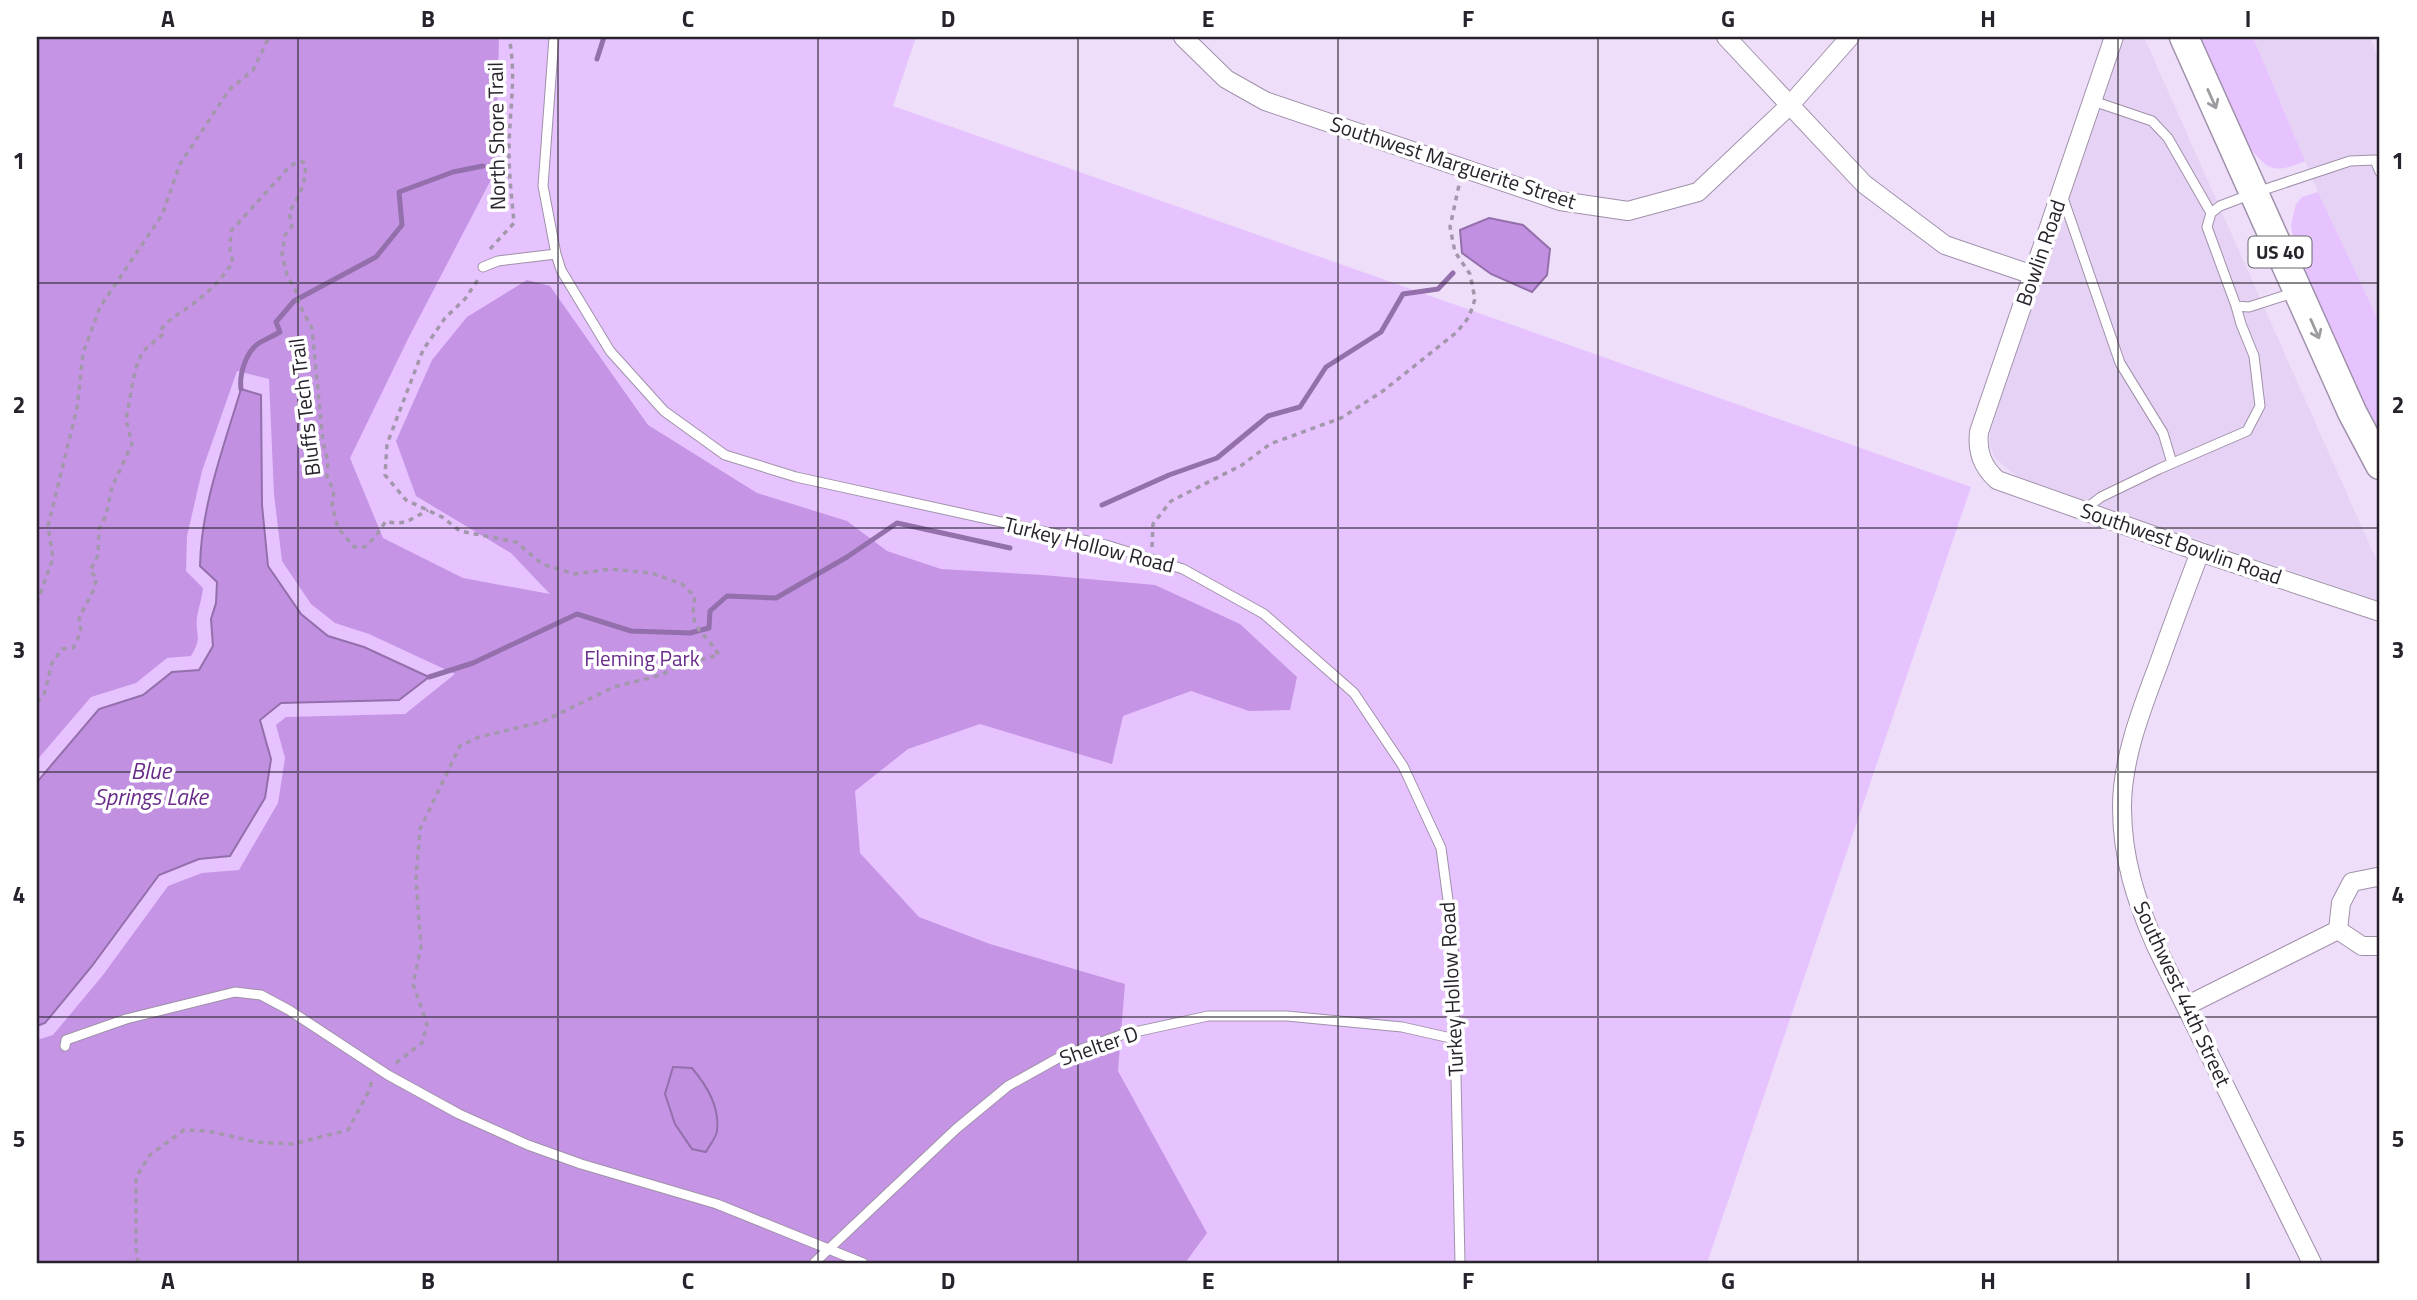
<svg xmlns="http://www.w3.org/2000/svg" width="2417" height="1300" font-family="'Titillium Web',sans-serif">
  <style>
    .built { fill: #e6d2f4 }
    .green { fill: #e6c3fe }
    .forest { fill: #c594e5 }
    .water { fill: #c190e1; stroke: #936fab; stroke-width: 2 }
    .lines { fill: none; stroke-linecap: round; stroke-linejoin: round }
    .stream { stroke: #936fab; stroke-width: 5 }
    .service-casing { stroke: #a091aa; stroke-width: 11 }
    .minor-casing { stroke: #a091aa; stroke-width: 20 }
    .primary-casing { stroke: #a091aa; stroke-width: 31 }
    .path { stroke: #a397ac; stroke-width: 3.5; stroke-dasharray: 5 5; stroke-linecap: butt }
    .service { stroke: #fff; stroke-width: 9 }
    .minor { stroke: #fff; stroke-width: 18 }
    .primary { stroke: #fff; stroke-width: 28 }
    .oneway { stroke: #9e9ca0 }
    .grid { fill: none; stroke: #28222c; stroke-width: 2; stroke-opacity: 0.55 }
    .labels { text-anchor: middle; stroke-width: 7; stroke-linejoin: round; paint-order: stroke }
    .shield { fill: #fff; stroke: #68646b; stroke-width: 2 }
    .shield-label { font-size: 19px; font-weight: bold; fill: #28222c }
    .street-label { font-size: 21px; fill: #28222c; stroke: #fff }
    .park-label { font-size: 21px; fill: #6a2c8b; stroke: #fff }
    .water-label { font-size: 23px; font-style: italic; fill: #682b89; stroke: #fff }
    .neatline { fill: none; stroke: #28222c; stroke-width: 2.5 }
    .grid-label { font-size: 23px; text-anchor: middle; font-weight: bold; fill: #28222c }
  </style>
  <rect width="100%" height="100%" fill="#eedefa"/>
  <path class="built" d="M 2123,37 L 2144,37 L 2380,568 L 2380,601 L 2031,483 L 2015,475 L 1995,458 L 1990,446 L 1990,431 Z
    M 2253,37 L 2370,37 L 2380,61 L 2380,324 L 2318,192 Z"/>
  <path class="green" d="M 37,37 L 916,37 L 893,106 L 1971,487 L 1707,1263 L 37,1263 Z
    M 2199,37 L 2253,37 L 2305,161 C 2273,175 2266,170 2246,142 Z
    M 2318,192 L 2380,324 L 2380,438 L 2363,405 L 2306,278 L 2294,242 L 2291,225 L 2296,204 L 2302,197 Z"/>
  <path class="forest" d="M 37,37 L 499,37 L 496,170 L 409,337 L 350,458 L 383,538 L 463,578 L 550,594 L 511,553 L 416,496 L 396,441 L 432,360 L 467,317 L 527,280 L 550,286 L 648,425 L 757,493 L 847,521 L 887,551 L 941,569 L 1043,575 L 1155,585 L 1240,624 L 1297,677 L 1290,710 L 1249,711 L 1191,691 L 1123,716 L 1112,764 L 980,724 L 908,749 L 855,791 L 860,853 L 919,917 L 990,944 L 1125,984 L 1118,1071 L 1207,1233 L 1185,1263 L 37,1263 L 37,1040 L 53,1035 L 103,975 L 168,886 L 202,873 L 239,870 L 278,803 L 285,758 L 276,725 L 286,717 L 405,714 L 455,674 L 369,634 L 335,623 L 311,604 L 282,561 L 274,494 L 269,379 L 237,371 L 202,471 L 187,536 L 186,571 L 203,588 C 202,598 199,606 197,617 C 195,636 203,636 191,656 L 167,658 L 136,683 L 91,697 L 37,760 Z"/>
  <path class="water" d="M 1489,218 L 1523,225 L 1550,249 L 1547,275 L 1532,292 L 1491,274 L 1462,253 L 1460,230 Z
    M 241,389 L 261,395 L 262,505 L 268,566 L 301,614 L 328,636 L 364,647 L 429,677 L 399,700 L 281,703 L 260,720 L 271,759 L 265,798 L 230,856 L 199,859 L 159,875 L 92,966 L 45,1023 L 37,1026 L 37,782 L 99,709 L 143,695 L 172,672 L 199,670 L 213,646 L 211,619 L 216,603 L 217,582 L 200,566 C 201,506 224,446 241,389 Z
    M 673,1067 L 692,1068 C 707,1086 720,1107 717,1131 C 716,1138 709,1146 706,1152 L 692,1149 L 675,1124 L 665,1094 Z"/>
  <g class="lines">
    <path class="stream" d="M 597,59 L 604,37
      M 241,389 C 239,374 246,352 259,343 C 266,339 273,336 280,332 L 276,322 L 294,301 L 376,257 L 402,225 L 399,192 L 453,172 L 483,166
      M 1102,505 L 1169,475 L 1217,458 L 1268,416 L 1300,407 L 1326,367 L 1381,332 L 1403,294 L 1438,289 L 1453,273
      M 429,677 L 473,663 L 577,614 L 631,631 L 690,633 L 709,628 L 710,611 L 727,596 L 776,598 L 847,557 L 897,523 L 1010,548"/>
    <g class="service-casing">
      <path id="service" d="M 554,37 L 543,186 L 556,254 L 561,270 L 610,351 L 664,411 L 725,455 L 796,477 L 1106,545 L 1183,569 L 1264,614 L 1354,693 L 1403,766 L 1441,848 L 1453,937 L 1460,1263
        M 2093,101 L 2152,121 L 2168,138 L 2211,213
        M 2062,195 L 2120,363 L 2163,433 L 2172,463
        M 483,267 L 498,261 L 556,254
        M 2296,292 L 2249,307 L 2236,306 L 2207,227 L 2211,213 L 2220,206 L 2254,193 L 2350,161 L 2375,160 L 2380,172
        M 2084,510 L 2101,497 L 2159,469 L 2247,431 L 2260,406 L 2254,356 L 2241,324 L 2236,306
        M 65,1046 L 66,1040 L 126,1019 L 235,992 L 261,995 L 289,1010 L 388,1075 L 459,1114 L 528,1145 L 581,1164 L 717,1204 L 863,1263
        M 814,1263 L 956,1129 L 1008,1086 L 1060,1057 L 1121,1035 L 1208,1016 L 1287,1016 L 1402,1027 L 1455,1039"/>
    </g>
    <g class="minor-casing">
      <path id="minor" d="M 1183,37 L 1226,79 L 1265,101 L 1560,201 L 1628,211 L 1698,192 L 1790,105 L 1850,37
        M 1726,37 L 1864,184 L 1945,245 L 2033,275
        M 2114,37 L 1979,432 C 1977,452 1982,466 1997,480 L 2200,552 L 2380,612
        M 2200,552 C 2186,589 2172,626 2159,663 C 2142,708 2122,758 2122,807 C 2122,858 2136,901 2156,946 L 2312,1263
        M 2338,930 L 2341,903 L 2352,882 L 2377,877 L 2380,878
        M 2338,930 L 2362,946 L 2380,946
        M 2186,1006 L 2338,930"/>
    </g>
    <g class="primary-casing">
      <path id="primary" d="M 2184,37 L 2352,412 L 2380,465"/>
    </g>
    <path class="path" d="M 490,249 L 514,223 C 512,200 509,175 509,152 C 509,112 517,78 509,37
      M 1152,547 L 1153,524 L 1171,501 L 1242,465 L 1270,444 L 1341,418 L 1383,391 L 1457,332 L 1469,317 L 1475,299 L 1470,274 L 1455,252 L 1450,227 L 1459,185
      M 37,603 L 53,558 L 48,526 L 77,408 L 83,353 L 100,307 L 162,215 L 180,164 L 229,90 L 253,70 L 269,37
      M 37,702 L 44,695 L 52,663 L 62,649 L 73,648 L 81,632 L 79,618 L 93,591 L 97,578 L 90,571 L 98,555 L 99,529 L 106,515 L 112,487 L 132,444 L 126,419 L 135,371 L 142,352 L 162,335 L 160,331 C 168,319 179,314 190,306 C 208,293 221,280 233,262 L 230,251 L 231,231 L 290,166 L 300,161 L 305,163 C 307,183 299,196 289,212 L 292,226 L 285,235 L 282,255 L 287,275 L 297,293 L 299,304 L 312,328 L 323,442 L 328,461 L 327,477 L 334,491 L 332,505 L 338,528 L 354,547 L 365,547 L 375,537 L 386,521 C 403,527 413,518 428,510
      M 396,1063 L 422,1043 L 427,1024 L 413,984 L 421,947 L 416,879 L 420,829 L 460,746 L 479,737 L 542,722 L 614,687 L 661,675 L 683,664 L 719,655 C 704,630 688,631 695,597 L 682,584 L 651,573 L 611,569 L 575,574 L 542,564 L 516,542 L 460,531 L 442,517 L 406,500 L 385,475 L 387,444 L 423,350 L 445,318 L 465,299 L 479,278
      M 138,1263 L 136,1248 L 136,1177 L 150,1155 L 184,1130 L 208,1131 L 256,1142 L 293,1144 L 348,1130 L 370,1089 L 372,1079"/>
    <use href="#service" class="service"/>
    <use href="#minor" class="minor"/>
    <use href="#primary" class="primary"/>
  </g>
  <defs><path id="oneway-shaft" d="M-6 0H5M1.5-3L5.5 0L1.5 3" fill="none" stroke-width="1.6" stroke-linecap="round" stroke-linejoin="round" transform="scale(1.75)"/></defs>
  <g class="oneway">
    <use href="#oneway-shaft" transform="translate(2212 99) rotate(66)"/>
    <use href="#oneway-shaft" transform="translate(2315 329) rotate(66)"/>
  </g>
  <path class="grid" d="M 298,37 L 298,1263M 558,37 L 558,1263M 818,37 L 818,1263M 1078,37 L 1078,1263M 1338,37 L 1338,1263M 1598,37 L 1598,1263M 1858,37 L 1858,1263M 2118,37 L 2118,1263M 37,283 L 2380,283M 37,528 L 2380,528M 37,772 L 2380,772M 37,1017 L 2380,1017"/>
  <g class="labels">
    <rect class="shield" x="2248.5" y="236.5" width="63" height="31" rx="5"/>
    <g class="shield-label">
      <text x="2280" y="259">US 40</text>
    </g>
    <g class="street-label">
      <text transform="translate(497 136) rotate(-91)" y="7">North Shore Trail</text>
      <text transform="translate(1453 163) rotate(18)" y="7">Southwest Marguerite Street</text>
      <text transform="translate(2041 253) rotate(-71)" y="7">Bowlin Road</text>
      <text transform="translate(305 407) rotate(-97)" y="7">Bluffs Tech Trail</text>
      <text transform="translate(2181 544) rotate(19)" y="7">Southwest Bowlin Road</text>
      <text transform="translate(1089 545) rotate(14)" y="7">Turkey Hollow Road</text>
      <text transform="translate(1452 989) rotate(-93)" y="7">Turkey Hollow Road</text>
      <text transform="translate(2182 994) rotate(65)" y="7">Southwest 44th Street</text>
      <text transform="translate(1099 1046) rotate(-19)" y="7">Shelter D</text>
    </g>
    <g class="park-label">
      <text x="642" y="666">Fleming Park</text>
    </g>
    <g class="water-label">
      <text x="151" y="779">Blue<tspan x="151" dy="26">Springs Lake</tspan></text>
    </g>
  </g>
  <rect width="2417" height="1300" fill="none" stroke="#ffffff" stroke-width="77"/>
  <rect x="38" y="38" width="2340" height="1224" class="neatline"/>
  <g class="grid-label">
    <text x="168" y="27">A</text>
    <text x="428" y="27">B</text>
    <text x="688" y="27">C</text>
    <text x="948" y="27">D</text>
    <text x="1208" y="27">E</text>
    <text x="1468" y="27">F</text>
    <text x="1728" y="27">G</text>
    <text x="1988" y="27">H</text>
    <text x="2248" y="27">I</text>
    <text x="19" y="169">1</text>
    <text x="2398" y="169">1</text>
    <text x="19" y="413">2</text>
    <text x="2398" y="413">2</text>
    <text x="19" y="658">3</text>
    <text x="2398" y="658">3</text>
    <text x="19" y="903">4</text>
    <text x="2398" y="903">4</text>
    <text x="19" y="1147">5</text>
    <text x="2398" y="1147">5</text>
    <text x="168" y="1289">A</text>
    <text x="428" y="1289">B</text>
    <text x="688" y="1289">C</text>
    <text x="948" y="1289">D</text>
    <text x="1208" y="1289">E</text>
    <text x="1468" y="1289">F</text>
    <text x="1728" y="1289">G</text>
    <text x="1988" y="1289">H</text>
    <text x="2248" y="1289">I</text>
  </g>
</svg>
